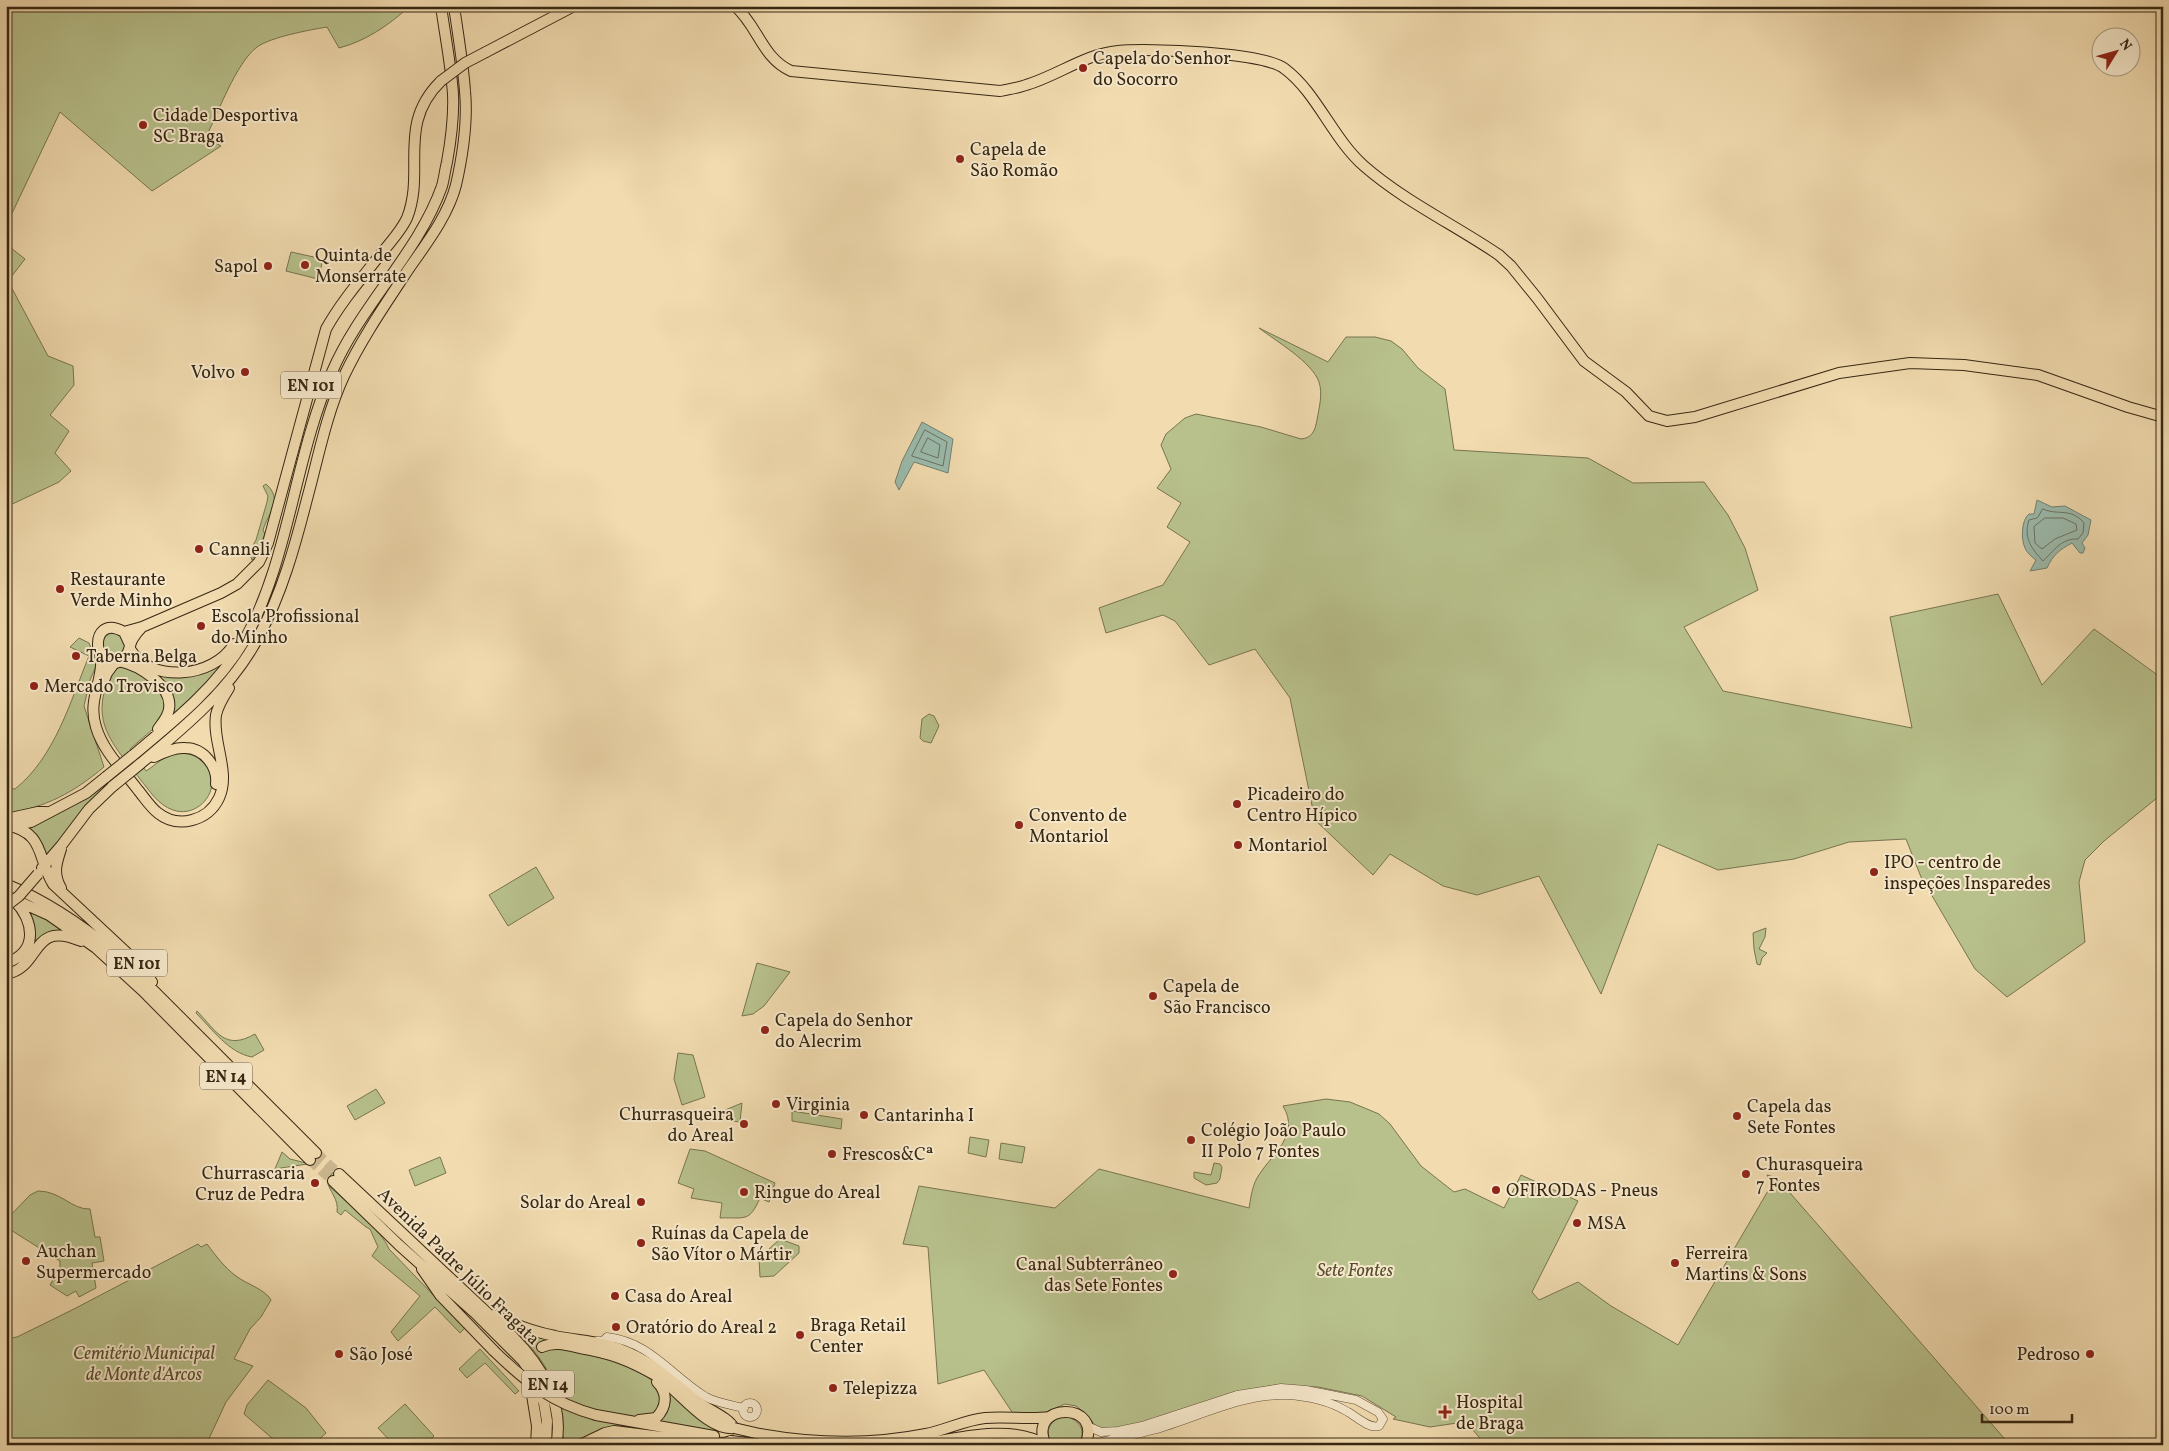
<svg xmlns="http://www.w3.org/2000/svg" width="2169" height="1451" font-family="Vollkorn,serif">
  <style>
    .green { fill: #b8c18c; stroke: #787450 }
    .water { fill: #9bbbad; stroke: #73806f }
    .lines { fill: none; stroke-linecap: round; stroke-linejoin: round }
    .shore { stroke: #697160; stroke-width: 1 }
    .trunk-tunnel { stroke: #ccb790; stroke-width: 10; stroke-dasharray: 10 5; stroke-linecap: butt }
    .tertiary-casing { stroke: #66543a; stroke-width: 9 }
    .primary-casing { stroke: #372713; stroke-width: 12 }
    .trunk-casing { stroke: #372713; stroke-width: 12 }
    .tertiary { stroke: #f6e8cb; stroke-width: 8 }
    .primary { stroke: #f1dbaf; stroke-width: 10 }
    .trunk { stroke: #f1dbaf; stroke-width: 10 }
    .primary-bridge-casing { stroke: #372713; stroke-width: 12; stroke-linecap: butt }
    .trunk-bridge-casing { stroke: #372713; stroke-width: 12; stroke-linecap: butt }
    .primary-bridge { stroke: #f1dbaf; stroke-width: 10 }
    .trunk-bridge { stroke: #f1dbaf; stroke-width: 10 }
    .poi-dot { fill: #8f2418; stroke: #f6e8cb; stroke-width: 2 }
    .labels { text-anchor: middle; stroke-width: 4; stroke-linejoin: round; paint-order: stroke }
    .shield { fill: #f6e8cb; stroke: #70614a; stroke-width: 1 }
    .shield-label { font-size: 16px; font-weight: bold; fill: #372713 }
    .poi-label { font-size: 18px; fill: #372713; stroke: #f6e8cb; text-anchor: start }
    .street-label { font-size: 18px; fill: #372713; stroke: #f6e8cb }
    .park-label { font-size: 18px; font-style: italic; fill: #574e31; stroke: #f6e8cb }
  </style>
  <rect width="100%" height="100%" fill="#f1dbaf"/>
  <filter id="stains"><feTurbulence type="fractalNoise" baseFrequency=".004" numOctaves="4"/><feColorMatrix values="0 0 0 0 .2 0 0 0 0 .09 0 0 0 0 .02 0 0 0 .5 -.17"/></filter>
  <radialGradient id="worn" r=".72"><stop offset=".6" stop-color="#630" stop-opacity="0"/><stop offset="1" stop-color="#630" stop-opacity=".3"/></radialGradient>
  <path class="green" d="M 6,6 L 410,6 C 389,25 366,41 339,48 L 327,27 C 309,30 271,37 257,47 C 236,63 218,113 206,137 L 221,146 L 152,191 L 60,112 L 6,226 Z
    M 6,244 L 25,259 L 8,281 L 48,356 L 73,366 L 74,385 L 50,415 L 69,431 L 55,453 L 71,471 L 59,482 L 6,507 Z
    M 291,252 L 323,259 L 318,279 L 286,271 Z
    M 1259,328 L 1328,362 L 1346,337 L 1375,337 L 1391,341 L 1402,349 L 1418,368 L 1445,389 L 1454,450 L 1588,458 L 1633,483 L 1704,482 L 1728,515 L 1745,548 L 1758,590 L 1684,627 L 1723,691 L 1912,728 L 1890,617 L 1998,594 L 2042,685 L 2094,629 L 2163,679 L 2163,793 L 2104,841 L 2085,860 L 2079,882 L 2085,942 L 2007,997 L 1975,969 L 1921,877 L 1906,839 L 1849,842 L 1794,859 L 1718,870 L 1658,844 L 1601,994 L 1539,876 L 1477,895 L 1443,886 L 1390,854 L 1373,875 L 1315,820 L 1290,698 L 1255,649 L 1209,665 L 1175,621 L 1163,615 L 1106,633 L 1099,608 L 1163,585 L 1190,542 L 1167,527 L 1181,503 L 1157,488 L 1171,469 L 1161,445 L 1166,434 L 1185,418 L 1196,414 L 1261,427 L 1301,439 C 1312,438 1315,431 1317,420 C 1319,408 1323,394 1319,382 C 1312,362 1276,341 1259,328 Z
    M 266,484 C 284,500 268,513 263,530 L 265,534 L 258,551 L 252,560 L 249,552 L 256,540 L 267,502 L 268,496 L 263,486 Z
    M102 645a12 12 0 1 1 24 0a12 12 0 1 1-24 0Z
    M 79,638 L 89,643 L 97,664 L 90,680 L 84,706 L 104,767 C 74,792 46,808 6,813 L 6,780 L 13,789 L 15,789 C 55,757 70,702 89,656 L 70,647 Z
    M 131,656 L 171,675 L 223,662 L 210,679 L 173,717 L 173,698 L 127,660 Z
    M 122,666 C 134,669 152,680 160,690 C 164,696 165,704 166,710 L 161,722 L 130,749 L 146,771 C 154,766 162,758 171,755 C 189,748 212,762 212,782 C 212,801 192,817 173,810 C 158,805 149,790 140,779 C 108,739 88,718 114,667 Z
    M 929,714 L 934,716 L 939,726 L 931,743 L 923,741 L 920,738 L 922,719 Z
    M 120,773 L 122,776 L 47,859 C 44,846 40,838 30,828 L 88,798 Z
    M 536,867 L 554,898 L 508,926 L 489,895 Z
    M 29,910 L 67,932 L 60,932 L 18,966 C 21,959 29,953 32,946 C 38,934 34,921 29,910 Z
    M 1766,928 L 1765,937 L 1759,949 L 1767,953 L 1762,958 L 1760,965 L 1757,964 L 1754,949 L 1753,933 Z
    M 757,963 L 790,972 L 764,1006 L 753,1014 L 742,1016 Z
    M 197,1011 C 217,1032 225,1051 255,1034 L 264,1050 L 252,1057 C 229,1053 212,1029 196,1013 Z
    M 678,1053 L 693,1055 L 705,1097 L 682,1105 L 674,1079 Z
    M 376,1089 L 385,1103 L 355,1120 L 347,1106 Z
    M 1326,1099 L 1350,1102 L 1379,1114 L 1390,1124 L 1421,1166 L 1454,1192 L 1465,1189 L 1504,1208 L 1521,1175 L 1578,1201 L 1532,1292 L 1539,1300 L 1578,1282 L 1611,1306 L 1678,1345 L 1772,1184 L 1767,1175 L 1777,1178 L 2010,1445 L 1486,1445 L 1472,1429 L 1457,1423 L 1430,1427 L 1393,1419 L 1396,1417 L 1362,1396 L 1318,1387 L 1276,1385 L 1242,1391 L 1153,1420 L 1116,1428 L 1104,1429 L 1095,1425 L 1085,1413 L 1076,1406 L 1065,1404 L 1042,1414 L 1014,1415 L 984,1370 L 938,1384 L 928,1247 L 903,1244 L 919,1186 L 1055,1208 L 1099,1169 L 1249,1208 C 1251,1197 1252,1187 1257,1178 C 1271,1154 1301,1136 1283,1106 Z
    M 742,1103 L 740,1122 L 706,1118 Z
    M 792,1111 L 842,1119 L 841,1129 L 792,1121 Z
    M 970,1137 L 989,1140 L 986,1157 L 968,1153 Z
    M 1001,1143 L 1025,1147 L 1022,1163 L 999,1159 Z
    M 320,1149 L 325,1157 L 320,1162 L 275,1169 L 282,1152 L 290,1159 L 306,1163 Z
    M 690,1149 L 705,1151 L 775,1183 L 769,1202 L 760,1198 C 749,1223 745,1217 720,1218 L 722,1203 L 691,1198 L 694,1189 L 678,1183 Z
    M 440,1157 L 446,1173 L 415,1186 L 409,1170 Z
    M 1214,1163 L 1220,1164 L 1222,1167 L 1220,1179 L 1217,1183 L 1206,1185 L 1194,1178 L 1194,1172 L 1211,1175 Z
    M 338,1170 L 343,1170 L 329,1186 C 344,1200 381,1229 389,1249 L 465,1328 L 460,1333 L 435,1307 L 398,1341 L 391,1332 L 420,1296 L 372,1256 L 378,1247 L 370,1229 L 366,1227 L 345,1210 L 341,1215 L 337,1212 C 339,1199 330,1193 327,1181 L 331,1174 Z
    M 38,1191 C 61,1191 72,1210 90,1209 L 95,1237 L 100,1237 L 104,1261 L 92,1263 L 96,1288 L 79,1297 L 76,1291 L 67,1296 L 50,1285 L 60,1268 L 60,1261 L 6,1227 L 6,1220 L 30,1195 Z
    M 780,1239 L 799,1246 L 799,1253 L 774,1276 L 760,1277 L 759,1258 Z
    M 198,1244 L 201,1247 L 207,1244 C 216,1256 224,1267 236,1276 C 246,1284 265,1289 271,1300 L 261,1317 L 250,1329 L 234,1359 L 253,1366 L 226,1402 L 206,1445 L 10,1445 L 6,1439 L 6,1339 L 17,1337 L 74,1309 Z
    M 518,1330 L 550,1339 L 544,1342 L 549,1348 L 570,1349 L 601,1358 L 603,1356 C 618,1361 654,1374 659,1391 C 661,1395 660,1402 660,1406 L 651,1417 L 643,1418 L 597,1411 L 594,1420 L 674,1433 L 581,1439 L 573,1445 L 567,1445 C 560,1436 563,1425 562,1414 C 558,1382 540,1354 517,1333 Z
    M 480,1349 L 519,1391 L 515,1394 L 485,1363 L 467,1378 L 459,1369 Z
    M 268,1380 L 306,1408 L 326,1433 L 313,1445 L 280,1445 L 244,1414 L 247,1405 Z
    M 670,1393 L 724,1431 L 734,1434 L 658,1423 C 668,1415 671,1406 670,1393 Z
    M 405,1404 L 434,1436 L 425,1445 L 394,1445 L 378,1428 Z
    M 1063,1416 C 1078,1418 1088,1430 1078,1445 L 1052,1445 C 1044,1432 1049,1421 1063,1416 Z"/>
  <path class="water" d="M 922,422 L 953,439 L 948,473 L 914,462 L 899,490 L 895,482 L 902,461 Z
    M 2037,500 L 2052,507 L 2065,506 L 2091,520 L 2088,535 L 2082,543 L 2085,548 L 2083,553 L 2080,553 L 2072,543 C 2059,550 2053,555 2047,568 L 2030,571 L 2036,560 C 2032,557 2027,553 2025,548 C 2021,540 2021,520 2029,514 L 2034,514 Z"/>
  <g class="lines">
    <path class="shore" d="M 925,430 L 947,442 L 943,466 L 912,456 Z
      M 928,438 L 940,445 L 938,458 L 921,452 Z
      M 2043,509 C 2058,516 2071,507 2084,523 L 2083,533 L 2078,539 C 2061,538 2054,551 2043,561 C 2032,549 2023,538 2029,520 L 2037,518 Z
      M 2045,518 L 2063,518 L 2076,524 L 2077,530 L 2055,539 L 2042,549 L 2035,543 L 2034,527 Z"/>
    <path class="trunk-tunnel" d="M 316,1153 L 339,1174
      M 310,1160 L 333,1181
      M 532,1395 C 529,1376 525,1360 542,1347"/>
    <g class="tertiary-casing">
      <path id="tertiary" d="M 597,1341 L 603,1341 L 607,1337 C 651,1342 671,1376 706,1397 C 717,1403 732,1405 744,1408
        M743 1410a7 7 0 1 1 14 0a7 7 0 1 1-14 0Z
        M 1087,1426 L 1101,1432 L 1118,1431 L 1142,1426 L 1237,1395 L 1281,1388 L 1306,1390 L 1356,1400 L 1378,1412 L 1383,1419 L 1379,1426 C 1369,1429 1357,1417 1348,1412 C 1330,1401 1308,1396 1286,1395 C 1240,1394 1196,1418 1153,1430 C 1132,1436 1111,1439 1090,1445
        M 602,1435 L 653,1445"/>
    </g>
    <g class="primary-casing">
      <path id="primary" d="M 735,6 C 758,26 762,58 791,71 L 1000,91 C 1009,89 1018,88 1026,85 C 1057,76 1085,54 1118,51 C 1148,48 1264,52 1285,69 C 1317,93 1333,139 1364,166 C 1404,201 1455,225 1499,255 L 1511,266 L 1537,298 L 1584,361 L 1626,392 L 1649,416 L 1667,421 L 1695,417 L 1839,373 L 1910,363 L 1964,365 L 2038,375 L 2128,407 L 2163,417
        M 486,52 L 574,6
        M 124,632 L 142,627 L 221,593 L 237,584 L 259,562 L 268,543 L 326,329 C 341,302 361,279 380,255 C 389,244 401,231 407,218 C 426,170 396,125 441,81
        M 130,645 L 124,632 C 85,610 94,684 124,658 C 130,653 129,646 132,640 C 135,635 138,631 142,627"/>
    </g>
    <g class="trunk-casing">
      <path id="trunk" d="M 130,649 C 151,684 214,678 234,644
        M 101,656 C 104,680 87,699 96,727 C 103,751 123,770 138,790 C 144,797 150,807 158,813 C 178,829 208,821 219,798 C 231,772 212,742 216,715 C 218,705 224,696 229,688
        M 119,661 C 139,665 173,686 169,709 C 168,717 162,723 158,729
        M 103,683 L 107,673 L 115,662
        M 132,756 C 173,722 217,687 244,641 C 290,558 294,458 332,372 C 360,306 419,252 442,186 C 444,179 445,170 447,162 C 451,140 454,116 453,94 C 451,65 445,35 441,6
        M 154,757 C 164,752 175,747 185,748 C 204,748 218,767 216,784
        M 140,764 C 185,727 232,688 259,636 C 282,593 295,546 307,499 C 318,459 326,415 344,376 C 362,338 385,305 408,270 C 426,244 448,216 456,185 C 463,154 468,122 465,91 C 463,63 458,34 454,6
        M 6,819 L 38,812 L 46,812
        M 6,825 C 45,832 37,858 53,884 L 143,968 L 152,982
        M 15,826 L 31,822 L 86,793 L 106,777
        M 61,849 C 56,864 53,874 61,888
        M 42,868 L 61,846 L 89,809 L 113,786
        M 6,884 C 47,901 82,925 116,953 L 316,1153
        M 6,896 L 49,915 L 96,948 L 143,991 L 310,1160
        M 6,963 C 39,952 34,922 15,901
        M 6,974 C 42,968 30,919 81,941
        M 339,1174 L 513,1337 C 541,1365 565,1404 556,1445
        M 333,1181 L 399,1245 L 475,1313 L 523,1361 L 534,1378 L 544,1403 L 547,1421 L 546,1445
        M 422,1269 L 440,1295 L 494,1351
        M 494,1315 C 513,1324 534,1332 555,1336 C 578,1341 601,1341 622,1350 C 652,1361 673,1383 697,1401 C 708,1410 728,1417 734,1428
        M 542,1347 C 554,1341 567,1345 580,1348 C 610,1353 629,1360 655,1375 C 677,1387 706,1431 734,1428
        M 532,1395 L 537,1426 L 536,1445
        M 596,1415 L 714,1436
        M 639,1420 L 656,1418 C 667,1407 668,1393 657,1382
        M 760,1434 C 816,1444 871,1445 926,1434 C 946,1430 965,1420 985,1418 C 1007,1416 1028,1420 1050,1417
        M 580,1445 L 605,1433 L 614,1431 L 693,1441 L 724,1443 L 731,1441
        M 917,1445 C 954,1439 1012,1423 1045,1445
        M 1046,1445 C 1025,1402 1105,1400 1085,1445"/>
    </g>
    <use href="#tertiary" class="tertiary"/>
    <use href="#primary" class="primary"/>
    <use href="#trunk" class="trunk"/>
    <g class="primary-bridge-casing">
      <path id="primary-bridge" d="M 441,81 L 465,63 L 486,52"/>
    </g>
    <g class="trunk-bridge-casing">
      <path id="trunk-bridge" d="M 106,777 L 132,756
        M 113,786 L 140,764
        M 6,906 L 19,896 L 38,874
        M 494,1351 C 526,1382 552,1403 596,1415
        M 734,1428 L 760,1434
        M 731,1441 L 757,1444"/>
    </g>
    <use href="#primary-bridge" class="primary-bridge"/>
    <use href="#trunk-bridge" class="trunk-bridge"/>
  </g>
  <g class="poi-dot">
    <circle cx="1083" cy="68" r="5"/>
    <circle cx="143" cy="125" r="5"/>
    <circle cx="960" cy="159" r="5"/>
    <circle cx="305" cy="265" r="5"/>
    <circle cx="268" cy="266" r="5"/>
    <circle cx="245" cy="372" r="5"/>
    <circle cx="199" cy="549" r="5"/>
    <circle cx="60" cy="589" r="5"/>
    <circle cx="201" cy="626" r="5"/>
    <circle cx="76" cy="656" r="5"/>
    <circle cx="34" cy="686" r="5"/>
    <circle cx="1237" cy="804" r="5"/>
    <circle cx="1019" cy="825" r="5"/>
    <circle cx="1238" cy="845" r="5"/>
    <circle cx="1874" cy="872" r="5"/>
    <circle cx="1153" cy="996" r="5"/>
    <circle cx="765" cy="1030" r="5"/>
    <circle cx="776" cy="1104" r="5"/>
    <circle cx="864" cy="1115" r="5"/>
    <circle cx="1737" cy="1116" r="5"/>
    <circle cx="744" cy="1124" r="5"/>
    <circle cx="1191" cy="1140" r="5"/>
    <circle cx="832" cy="1154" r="5"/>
    <circle cx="1746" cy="1174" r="5"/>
    <circle cx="315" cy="1183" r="5"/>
    <circle cx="1496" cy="1190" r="5"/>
    <circle cx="744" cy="1192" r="5"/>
    <circle cx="641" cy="1202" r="5"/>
    <circle cx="1577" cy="1223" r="5"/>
    <circle cx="641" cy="1243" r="5"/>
    <circle cx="26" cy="1261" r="5"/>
    <circle cx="1675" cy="1263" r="5"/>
    <circle cx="1173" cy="1274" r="5"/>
    <circle cx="615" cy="1296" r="5"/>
    <circle cx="616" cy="1327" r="5"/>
    <circle cx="800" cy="1335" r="5"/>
    <circle cx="339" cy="1354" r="5"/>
    <circle cx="2090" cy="1354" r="5"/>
    <circle cx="833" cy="1388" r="5"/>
    <path d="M1442.5 1404.5h5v5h5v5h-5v5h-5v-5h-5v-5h5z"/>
  </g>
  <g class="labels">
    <g class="shield">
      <rect x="281" y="371.5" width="60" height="27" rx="4"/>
      <rect x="107" y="949.5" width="60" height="27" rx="4"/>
      <rect x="200" y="1062.5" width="52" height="27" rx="4"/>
      <rect x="522" y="1370.5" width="52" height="27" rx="4"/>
    </g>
    <g class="shield-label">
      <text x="311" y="391">EN 101</text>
      <text x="137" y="969">EN 101</text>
      <text x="226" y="1082">EN 14</text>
      <text x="548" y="1390">EN 14</text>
    </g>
    <g class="poi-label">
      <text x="1093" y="64">Capela do Senhor<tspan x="1093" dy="21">do Socorro</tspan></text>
      <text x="153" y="121">Cidade Desportiva<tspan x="153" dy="21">SC Braga</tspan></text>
      <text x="970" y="155">Capela de<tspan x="970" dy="21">São Romão</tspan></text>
      <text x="315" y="261">Quinta de<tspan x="315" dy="21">Monserrate</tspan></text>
      <text x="258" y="272" text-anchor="end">Sapol</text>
      <text x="235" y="378" text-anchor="end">Volvo</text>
      <text x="209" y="555">Canneli</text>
      <text x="70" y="585">Restaurante<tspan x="70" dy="21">Verde Minho</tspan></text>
      <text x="211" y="622">Escola Profissional<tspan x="211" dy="21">do Minho</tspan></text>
      <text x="86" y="662">Taberna Belga</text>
      <text x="44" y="692">Mercado Trovisco</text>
      <text x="1247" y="800">Picadeiro do<tspan x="1247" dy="21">Centro Hípico</tspan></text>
      <text x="1029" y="821">Convento de<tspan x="1029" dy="21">Montariol</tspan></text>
      <text x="1248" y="851">Montariol</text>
      <text x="1884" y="868">IPO - centro de<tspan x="1884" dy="21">inspeções Insparedes</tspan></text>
      <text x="1163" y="992">Capela de<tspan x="1163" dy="21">São Francisco</tspan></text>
      <text x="775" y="1026">Capela do Senhor<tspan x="775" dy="21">do Alecrim</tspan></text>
      <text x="786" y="1110">Virginia</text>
      <text x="1747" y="1112">Capela das<tspan x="1747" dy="21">Sete Fontes</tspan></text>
      <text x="734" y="1120" text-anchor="end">Churrasqueira<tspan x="734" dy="21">do Areal</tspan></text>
      <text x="874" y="1121">Cantarinha I</text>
      <text x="1201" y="1136">Colégio João Paulo<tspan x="1201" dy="21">II Polo 7 Fontes</tspan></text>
      <text x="842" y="1160">Frescos&amp;Cª</text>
      <text x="1756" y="1170">Churasqueira<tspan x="1756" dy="21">7 Fontes</tspan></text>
      <text x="305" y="1179" text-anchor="end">Churrascaria<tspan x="305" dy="21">Cruz de Pedra</tspan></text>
      <text x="1506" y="1196">OFIRODAS - Pneus</text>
      <text x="754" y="1198">Ringue do Areal</text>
      <text x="631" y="1208" text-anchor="end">Solar do Areal</text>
      <text x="1587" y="1229">MSA</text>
      <text x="651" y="1239">Ruínas da Capela de<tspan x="651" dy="21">São Vítor o Mártir</tspan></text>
      <text x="36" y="1257">Auchan<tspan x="36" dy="21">Supermercado</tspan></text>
      <text x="1685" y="1259">Ferreira<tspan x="1685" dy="21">Martins &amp; Sons</tspan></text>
      <text x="1163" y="1270" text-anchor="end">Canal Subterrâneo<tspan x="1163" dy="21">das Sete Fontes</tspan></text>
      <text x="625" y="1302">Casa do Areal</text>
      <text x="810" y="1331">Braga Retail<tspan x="810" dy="21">Center</tspan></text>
      <text x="626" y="1333">Oratório do Areal 2</text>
      <text x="349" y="1360">São José</text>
      <text x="2080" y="1360" text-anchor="end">Pedroso</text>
      <text x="843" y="1394">Telepizza</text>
      <text x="1456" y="1408">Hospital<tspan x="1456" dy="21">de Braga</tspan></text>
    </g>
    <g class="street-label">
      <text transform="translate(459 1266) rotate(44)" y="6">Avenida Padre Júlio Fragata</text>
    </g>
    <g class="park-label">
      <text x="1355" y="1276">Sete Fontes</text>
      <text x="144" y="1359">Cemitério Municipal<tspan x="144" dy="21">de Monte d'Arcos</tspan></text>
    </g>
  </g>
  <rect width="2169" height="1451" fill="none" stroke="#f1dbaf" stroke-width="25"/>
  <rect x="8" y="8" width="2154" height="1436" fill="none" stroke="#372713" stroke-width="2.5"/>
  <rect x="12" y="12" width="2144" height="1426" fill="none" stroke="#372713"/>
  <g transform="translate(2116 52) rotate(53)"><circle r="24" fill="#f6e8cb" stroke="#aa9b81"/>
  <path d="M0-4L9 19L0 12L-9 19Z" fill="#8f2418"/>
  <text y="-8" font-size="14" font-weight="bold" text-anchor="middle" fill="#372713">N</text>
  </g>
  <path d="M1982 1414v8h90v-8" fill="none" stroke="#372713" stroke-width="2.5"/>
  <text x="1989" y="1414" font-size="15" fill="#372713" stroke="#f6e8cb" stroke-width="4" paint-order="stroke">100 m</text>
  <rect width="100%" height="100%" filter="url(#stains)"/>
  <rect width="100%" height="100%" fill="url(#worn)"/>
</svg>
